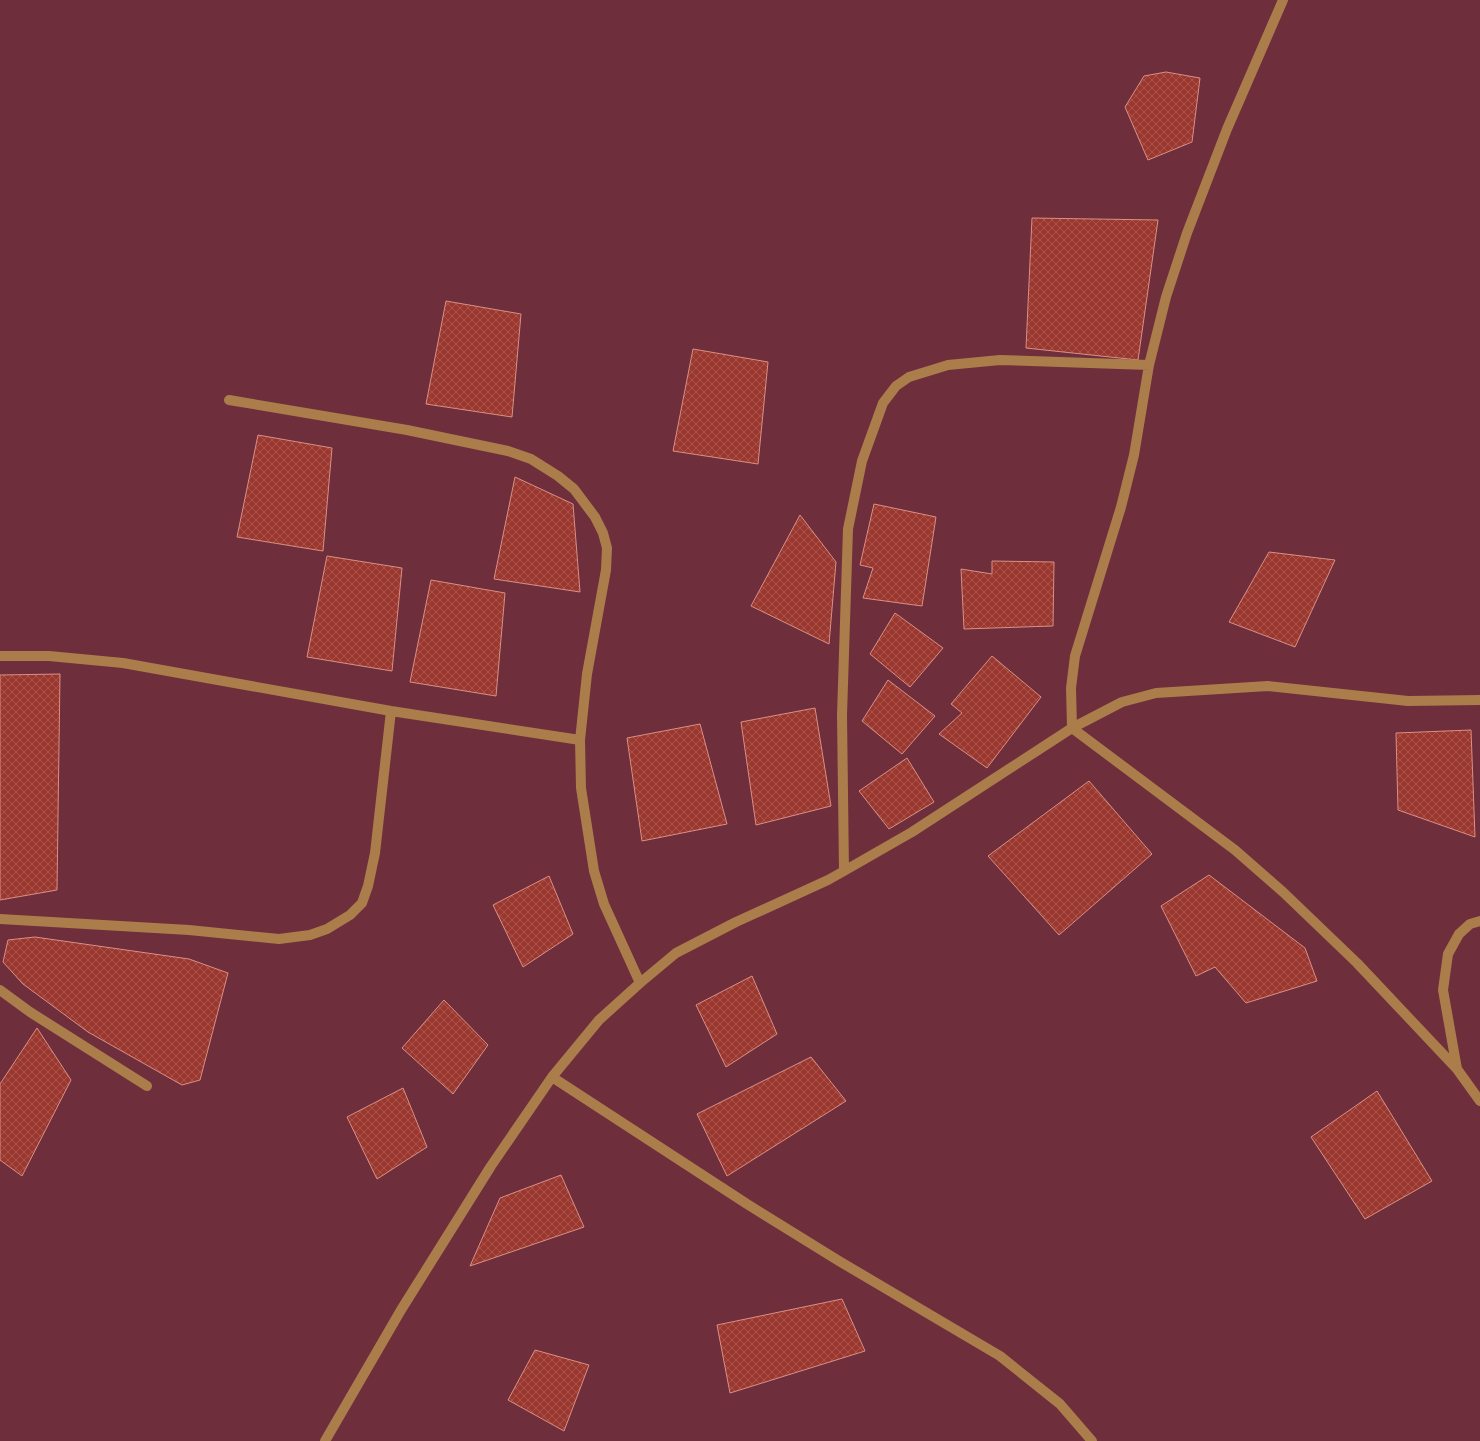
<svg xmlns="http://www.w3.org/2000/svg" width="1480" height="1441" font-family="Mulish,sans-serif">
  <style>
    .building { fill: url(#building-cross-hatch); stroke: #da9085 }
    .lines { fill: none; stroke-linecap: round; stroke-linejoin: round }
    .minor { stroke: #aa7d4b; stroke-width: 10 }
  </style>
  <defs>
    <pattern id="building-cross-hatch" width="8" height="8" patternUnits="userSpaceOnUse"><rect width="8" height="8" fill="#9a372e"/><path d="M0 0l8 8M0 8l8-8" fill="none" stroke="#a9534c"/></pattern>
  </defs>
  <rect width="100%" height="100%" fill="#6e2e3c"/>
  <path class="building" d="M 1166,72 L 1200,78 L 1192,142 L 1148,160 L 1125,107 L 1144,76 Z
    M 1032,218 L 1158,220 L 1138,360 L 1026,348 Z
    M 446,301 L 521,314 L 512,417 L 426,404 Z
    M 693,349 L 768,362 L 758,464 L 673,451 Z
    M 258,435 L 332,448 L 323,551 L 237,537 Z
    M 515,477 L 573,504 L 580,592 L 494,579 Z
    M 874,504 L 936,517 L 922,606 L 863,598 L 873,568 L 860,565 Z
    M 800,515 L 836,562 L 829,644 L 751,606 Z
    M 1269,552 L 1335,560 L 1295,647 L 1229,622 Z
    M 327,556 L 402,568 L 392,671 L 307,657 Z
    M 992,561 L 1054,562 L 1053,626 L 964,629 L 961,569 L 992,574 Z
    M 431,580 L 505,593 L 496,696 L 410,682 Z
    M 895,613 L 943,648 L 910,687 L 870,654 Z
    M 992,656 L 1041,697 L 987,768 L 939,734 L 962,713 L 951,704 Z
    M 60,674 L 57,890 L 0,900 L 0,675 Z
    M 888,680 L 935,716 L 902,754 L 862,721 Z
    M 815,708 L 831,806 L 756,825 L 741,722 Z
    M 700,724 L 727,824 L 642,841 L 627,738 Z
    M 1471,730 L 1475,837 L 1398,810 L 1396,733 Z
    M 907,758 L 934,802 L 889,829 L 859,791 Z
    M 1089,781 L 1152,854 L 1059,935 L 988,856 Z
    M 1209,875 L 1305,948 L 1317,981 L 1246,1003 L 1215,967 L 1196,976 L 1161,906 Z
    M 549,876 L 573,934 L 523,967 L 493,905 Z
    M 35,937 L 189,959 L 228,973 L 200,1080 L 182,1085 L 88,1032 L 23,984 L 3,962 L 8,940 Z
    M 752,976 L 777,1034 L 726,1067 L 696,1005 Z
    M 444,1000 L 488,1045 L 453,1094 L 402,1048 Z
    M 37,1028 L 71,1080 L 22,1176 L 0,1160 L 0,1084 Z
    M 811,1057 L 846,1101 L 727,1176 L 697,1114 Z
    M 403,1088 L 427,1147 L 377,1179 L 347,1117 Z
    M 1377,1091 L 1432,1181 L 1365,1219 L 1311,1137 Z
    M 561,1175 L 584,1227 L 470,1266 L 500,1198 Z
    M 842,1299 L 865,1351 L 730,1393 L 717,1325 Z
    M 535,1350 L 589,1365 L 564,1431 L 508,1400 Z"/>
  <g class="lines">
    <path class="minor" d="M 1283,0 L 1227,129 L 1187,233 L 1166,297 L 1149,365 L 1134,455 L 1121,507 L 1075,656 L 1071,688 L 1072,728 L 1235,850 L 1283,892 L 1357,963 L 1457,1069 L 1480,1101
      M 229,400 L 407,430 L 508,451 L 531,459 L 558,476 L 574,489 L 595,517 L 603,533 L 607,548 L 606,570 L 587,674 L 580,740 L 581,788 L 594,871 L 604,904 L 640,983
      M 0,656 L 49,656 L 123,663 L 391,711 L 580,740
      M 844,871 L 842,715 L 848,529 L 862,461 L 883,403 L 896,386 L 909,377 L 948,365 L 1000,360 L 1149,365
      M 0,919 L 189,930 L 279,939 L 310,935 L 327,929 L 350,915 L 362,903 L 368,886 L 375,853 L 391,711
      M 0,990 L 30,1012 L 147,1086
      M 1457,1069 L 1443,990 L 1448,954 L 1459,934 L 1470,924 L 1480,921
      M 552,1077 L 747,1204 L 839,1261 L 1000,1356 L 1060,1404 L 1092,1441
      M 325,1441 L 401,1310 L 491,1166 L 552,1077 L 599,1020 L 640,983 L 676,953 L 736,922 L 828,880 L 844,871 L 912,832 L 1072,728 L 1122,702 L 1156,693 L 1268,686 L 1408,701 L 1480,700"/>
  </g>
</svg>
